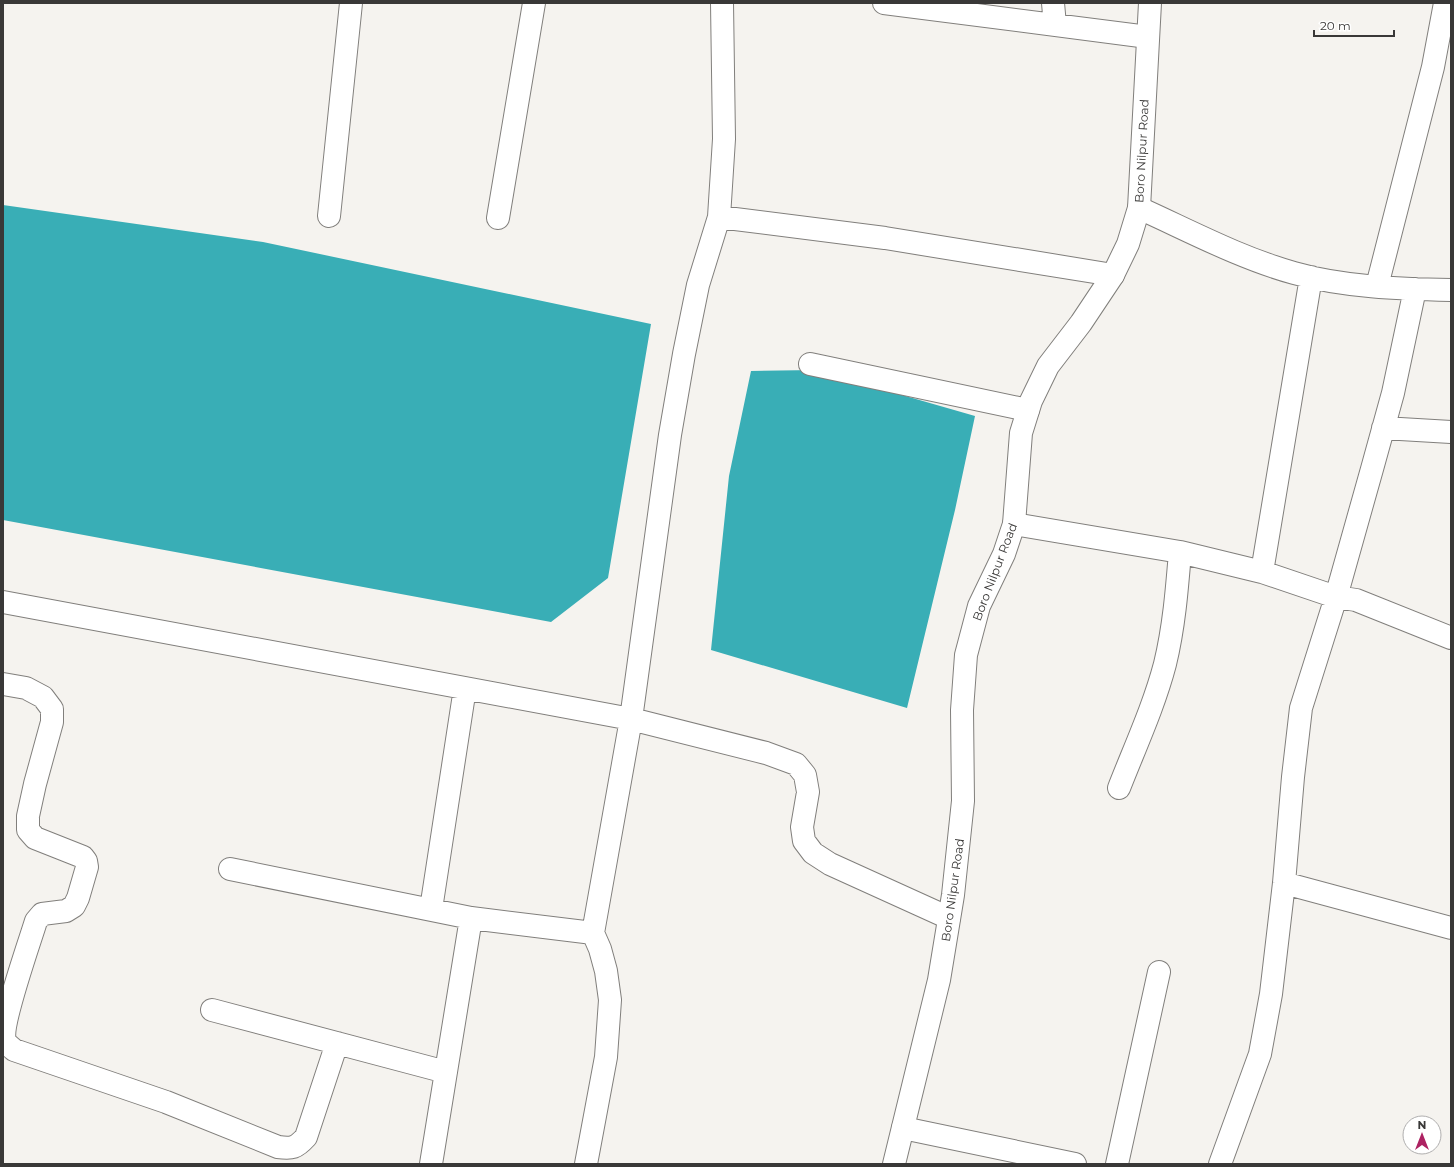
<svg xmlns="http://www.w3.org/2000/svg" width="1454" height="1167" font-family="Montserrat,sans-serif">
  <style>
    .water { fill: #39aeb6 }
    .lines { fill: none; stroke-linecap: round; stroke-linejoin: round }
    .street-casing { stroke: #817f7c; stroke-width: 24 }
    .secondary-casing { stroke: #817f7c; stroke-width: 24 }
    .street { stroke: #fff; stroke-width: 22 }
    .secondary { stroke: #fff; stroke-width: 22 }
    .labels { text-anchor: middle; stroke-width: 3; stroke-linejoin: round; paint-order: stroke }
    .street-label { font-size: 12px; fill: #393837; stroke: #fff }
  </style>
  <rect width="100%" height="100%" fill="#f5f3ef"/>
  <path class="water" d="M 3,205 L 263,242 L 651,324 L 608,578 L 551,622 L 3,520 Z
    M 815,370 L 975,416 L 955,510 L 907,708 L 711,650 L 729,476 L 751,371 Z"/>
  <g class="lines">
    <g class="street-casing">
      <path id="street" d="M 884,3 L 1148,37
        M 1053,3 L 1055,25
        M 1139,208 C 1190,231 1240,258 1294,273 C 1343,287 1400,289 1451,290
        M 329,216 L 351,3
        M 719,217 L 885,238 L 1113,275
        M 498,218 L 534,3
        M 1377,286 L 1433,67 L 1445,3
        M 810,364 L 1028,410
        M 1383,428 L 1451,432
        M 1014,524 L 1180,552 L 1262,572 L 1336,597 L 1356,600 L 1451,638
        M 1262,572 L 1311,277
        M 3,602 L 631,719 L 766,753 L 796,764 L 805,775 L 808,792 L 802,827 L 804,841 L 813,853 L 830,864 L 949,918
        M 3,684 L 26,688 L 43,697 L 52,709 L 52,722 L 35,784 L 28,816 L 28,830 L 35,838 L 83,857 L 86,861 L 87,867 L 78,898 L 74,906 L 66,911 L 42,914 L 36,921 C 30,941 0,1025 5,1041 C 6,1044 11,1047 14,1050 L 166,1102 L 278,1147 C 292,1149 296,1148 306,1137 L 337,1043
        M 1119,788 C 1135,747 1154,706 1165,664 C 1174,627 1177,589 1180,552
        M 230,869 L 471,918 L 593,933 L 631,719 L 670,435 L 684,354 L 698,285 L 719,217 L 724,139 L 722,3
        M 1284,883 L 1451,928
        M 431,909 L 465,688
        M 212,1010 L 446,1072
        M 903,1128 L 1075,1164
        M 431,1164 L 471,918
        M 586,1164 L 606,1057 L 610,1000 L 606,971 L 600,949 L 593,933
        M 1117,1164 L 1159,972
        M 1220,1164 L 1260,1054 L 1271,994 L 1284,883 L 1293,777 L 1301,708 L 1336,597 L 1372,469 L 1393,393 L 1415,289"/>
    </g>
    <g class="secondary-casing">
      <path id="secondary" d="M 894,1164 L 939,980 L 953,895 L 963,801 L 962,710 L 966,655 L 979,606 L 1004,554 L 1014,524 L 1021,433 L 1031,401 L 1048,366 L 1081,323 L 1113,275 L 1128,244 L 1139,208 L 1150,3"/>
    </g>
    <use href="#street" class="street"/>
    <use href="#secondary" class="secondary"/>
  </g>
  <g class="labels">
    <g class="street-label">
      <text transform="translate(1142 151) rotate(-87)" y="4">Boro Nilpur Road</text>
      <text transform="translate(995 572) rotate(-69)" y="4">Boro Nilpur Road</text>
      <text transform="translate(953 890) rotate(-82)" y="4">Boro Nilpur Road</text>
    </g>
  </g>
  <rect width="1454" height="1167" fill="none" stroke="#393837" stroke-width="8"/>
  <g transform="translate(1422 1135)"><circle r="19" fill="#ffffff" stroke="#b0afaf"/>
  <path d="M0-3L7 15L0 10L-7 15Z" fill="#ad2262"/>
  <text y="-6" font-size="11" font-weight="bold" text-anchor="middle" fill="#393837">N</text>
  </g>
  <path d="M1314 30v6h80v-6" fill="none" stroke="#393837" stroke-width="2"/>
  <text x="1320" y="30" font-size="12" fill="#393837" stroke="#ffffff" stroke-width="3" paint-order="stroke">20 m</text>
</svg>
